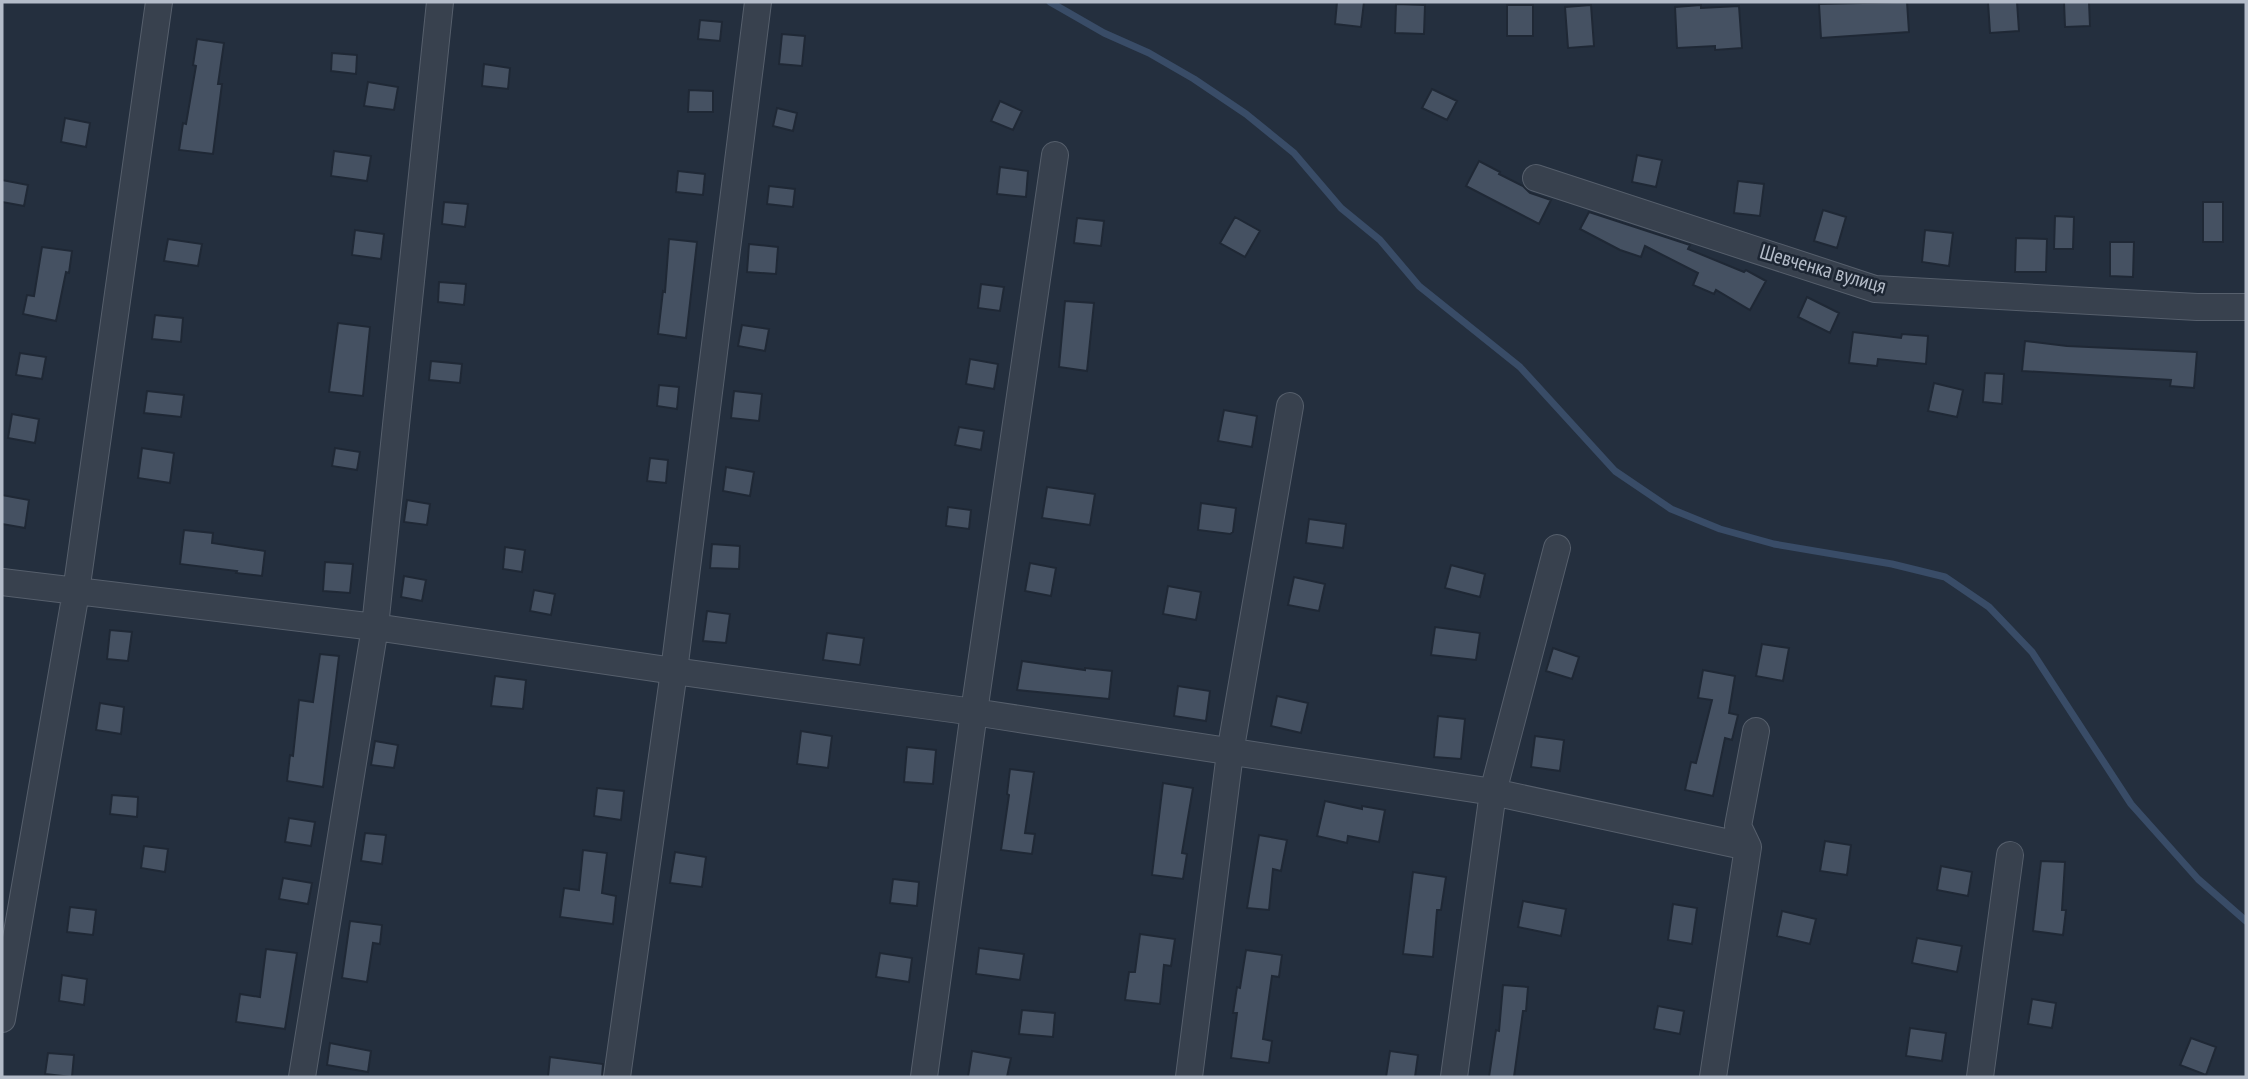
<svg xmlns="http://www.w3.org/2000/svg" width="2248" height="1079" font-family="'PT Sans Narrow',sans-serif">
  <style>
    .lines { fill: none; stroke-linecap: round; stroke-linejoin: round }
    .stream { stroke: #394c67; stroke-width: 7 }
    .building { fill: #455162; stroke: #1f2835; stroke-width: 2 }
    .minor-casing { stroke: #565f6c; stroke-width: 28 }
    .minor { stroke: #38414e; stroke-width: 26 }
    .labels { text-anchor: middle; stroke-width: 5; stroke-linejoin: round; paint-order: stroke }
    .street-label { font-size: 21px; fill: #b4bcc9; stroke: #1d2633 }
  </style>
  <rect width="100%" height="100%" fill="#242f3e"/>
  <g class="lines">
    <path class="stream" d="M 1050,2 L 1104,33 L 1149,53 L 1194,79 L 1246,114 L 1294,153 L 1341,208 L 1380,240 L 1419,286 L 1520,367 L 1615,471 L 1671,509 L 1720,529 L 1774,544 L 1892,564 L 1945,577 L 1989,607 L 2032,652 L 2131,804 L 2198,879 L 2246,921"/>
  </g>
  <path class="building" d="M 1337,2 L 1364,2 L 1361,27 L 1335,24 Z
    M 1907,2 L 1909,32 L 1821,38 L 1819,4 Z
    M 1988,2 L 2017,2 L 2019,31 L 1990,33 Z
    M 2064,2 L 2089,2 L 2090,26 L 2065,27 Z
    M 1396,4 L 1425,5 L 1424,34 L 1395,33 Z
    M 1507,5 L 1533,5 L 1533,36 L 1507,36 Z
    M 1591,5 L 1594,46 L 1568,48 L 1565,7 Z
    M 1701,5 L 1701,8 L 1739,6 L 1742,48 L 1715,50 L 1715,46 L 1677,48 L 1675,7 Z
    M 700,20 L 722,22 L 720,41 L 698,39 Z
    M 782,34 L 805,36 L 802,66 L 779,64 Z
    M 197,39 L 224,43 L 218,84 L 222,84 L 213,154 L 179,150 L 183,123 L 186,124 L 196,66 L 193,65 Z
    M 332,53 L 357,55 L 356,74 L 331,71 Z
    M 484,64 L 510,68 L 508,89 L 482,86 Z
    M 368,82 L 398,87 L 394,110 L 364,106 Z
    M 1432,89 L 1457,101 L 1447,120 L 1422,108 Z
    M 689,90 L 713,91 L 713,112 L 688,112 Z
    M 1000,101 L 1022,111 L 1013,130 L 991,121 Z
    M 777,108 L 797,113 L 793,131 L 773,126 Z
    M 65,118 L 90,123 L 86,147 L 61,142 Z
    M 334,151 L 371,156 L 367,181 L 331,176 Z
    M 1637,155 L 1662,160 L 1656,187 L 1632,182 Z
    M 1479,161 L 1500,172 L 1499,174 L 1523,186 L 1530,193 L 1551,200 L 1539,224 L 1466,186 Z
    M 1000,167 L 1028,171 L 1026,197 L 997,194 Z
    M 678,171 L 705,174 L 703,195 L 676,192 Z
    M 2,180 L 28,185 L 24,206 L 2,202 Z
    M 1738,181 L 1764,184 L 1760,216 L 1734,213 Z
    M 769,186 L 795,189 L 793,207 L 767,204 Z
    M 444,202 L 468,204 L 465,227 L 442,224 Z
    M 2203,202 L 2223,202 L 2223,242 L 2203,242 Z
    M 1823,210 L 1846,217 L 1837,248 L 1814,241 Z
    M 1589,212 L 1690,245 L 1688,249 L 1744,272 L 1746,270 L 1766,281 L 1750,310 L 1716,290 L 1714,294 L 1693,285 L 1698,273 L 1645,246 L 1641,257 L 1620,250 L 1580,229 Z
    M 2055,216 L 2074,217 L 2073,249 L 2054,249 Z
    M 1235,217 L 1260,231 L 1245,257 L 1220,243 Z
    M 1077,218 L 1104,221 L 1101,246 L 1074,243 Z
    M 355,230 L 384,234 L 381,259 L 352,255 Z
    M 1925,230 L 1953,233 L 1949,266 L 1922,262 Z
    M 2016,238 L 2047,239 L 2046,272 L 2015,272 Z
    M 168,239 L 202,244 L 198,266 L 164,261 Z
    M 669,239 L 697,242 L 686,338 L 658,334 L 663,291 L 665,292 Z
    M 2110,242 L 2134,242 L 2133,277 L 2110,276 Z
    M 749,244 L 778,247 L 776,274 L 747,272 Z
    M 42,247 L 72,251 L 69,273 L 66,272 L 56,321 L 23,314 L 27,295 L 34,296 Z
    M 439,282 L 466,284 L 464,305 L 438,302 Z
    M 981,284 L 1004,287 L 1000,311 L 978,308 Z
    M 1807,297 L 1839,313 L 1830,333 L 1798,317 Z
    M 1065,301 L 1094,303 L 1087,371 L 1059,367 Z
    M 155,315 L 183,318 L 181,342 L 152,339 Z
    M 338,323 L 370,327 L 363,396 L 329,392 Z
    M 742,325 L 769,329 L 765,351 L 738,346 Z
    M 1853,332 L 1901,338 L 1902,334 L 1928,336 L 1926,364 L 1878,359 L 1877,366 L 1849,363 Z
    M 2025,341 L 2067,346 L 2197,352 L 2194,388 L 2170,386 L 2171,380 L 2022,371 Z
    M 20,353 L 46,357 L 42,379 L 16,375 Z
    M 970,359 L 998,364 L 994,389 L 966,384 Z
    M 431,361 L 462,364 L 460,383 L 429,380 Z
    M 1985,373 L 2004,374 L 2002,404 L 1983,402 Z
    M 1934,383 L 1963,390 L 1957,417 L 1928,411 Z
    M 659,385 L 679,387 L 677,409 L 657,406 Z
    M 147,391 L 184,395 L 181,417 L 144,413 Z
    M 734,391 L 762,394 L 759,421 L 731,418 Z
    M 1224,410 L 1257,416 L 1252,447 L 1218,441 Z
    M 12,414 L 39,419 L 35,443 L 8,438 Z
    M 959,427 L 984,431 L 981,450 L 955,445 Z
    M 142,448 L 174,453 L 170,483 L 138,478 Z
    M 335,448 L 360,452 L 357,470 L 332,466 Z
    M 650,458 L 668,460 L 666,483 L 647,481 Z
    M 726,467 L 754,472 L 750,496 L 723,491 Z
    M 1047,487 L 1095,494 L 1090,525 L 1042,518 Z
    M 2,495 L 29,500 L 25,528 L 2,524 Z
    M 407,500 L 430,504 L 427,525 L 404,522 Z
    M 1201,503 L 1236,508 L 1233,532 L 1230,534 L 1198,530 Z
    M 948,507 L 971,510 L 969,529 L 946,526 Z
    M 1309,519 L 1346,524 L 1343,548 L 1306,543 Z
    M 184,530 L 213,533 L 212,543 L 265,551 L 262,576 L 236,573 L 237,571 L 180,564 Z
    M 712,544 L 740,546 L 739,569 L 710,568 Z
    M 505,547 L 525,550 L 522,572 L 503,569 Z
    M 325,562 L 353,564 L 350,593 L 323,591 Z
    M 1030,563 L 1056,568 L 1051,596 L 1025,591 Z
    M 1451,565 L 1485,574 L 1480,597 L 1445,588 Z
    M 404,576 L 426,580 L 422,601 L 401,597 Z
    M 1294,577 L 1325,584 L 1319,611 L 1288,605 Z
    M 1168,586 L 1201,592 L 1196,620 L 1163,614 Z
    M 534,590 L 555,594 L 551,615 L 530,611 Z
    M 707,611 L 730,614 L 726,643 L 703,641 Z
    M 1435,627 L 1480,633 L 1476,660 L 1431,655 Z
    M 110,630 L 132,632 L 128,661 L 107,659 Z
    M 827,633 L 864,638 L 860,665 L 823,660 Z
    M 1762,644 L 1789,648 L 1783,681 L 1756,676 Z
    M 1553,648 L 1579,657 L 1572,679 L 1546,671 Z
    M 320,654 L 339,656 L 323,787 L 287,781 L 290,755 L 293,756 L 299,700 L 313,702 Z
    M 1022,661 L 1085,670 L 1085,668 L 1112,671 L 1109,699 L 1017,690 Z
    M 1703,670 L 1735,676 L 1729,713 L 1738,715 L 1732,740 L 1725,738 L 1713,796 L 1685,790 L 1691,762 L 1696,763 L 1712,700 L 1698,698 Z
    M 495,676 L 526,680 L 523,709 L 491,706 Z
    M 1178,686 L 1210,691 L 1206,721 L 1174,716 Z
    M 1277,696 L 1308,703 L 1301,733 L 1271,726 Z
    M 100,703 L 124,707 L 121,734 L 96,730 Z
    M 1438,716 L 1465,719 L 1461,759 L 1434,757 Z
    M 801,731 L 832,736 L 828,768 L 797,764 Z
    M 1535,736 L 1564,740 L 1560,771 L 1531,767 Z
    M 375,741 L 398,745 L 394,768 L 371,765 Z
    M 907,747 L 936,750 L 933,784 L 904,782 Z
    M 1010,769 L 1034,772 L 1025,833 L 1035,834 L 1032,854 L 1001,850 L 1009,795 L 1007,794 Z
    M 1163,783 L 1193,788 L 1182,853 L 1187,854 L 1183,879 L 1152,875 Z
    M 597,788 L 624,791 L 621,820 L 594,816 Z
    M 112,795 L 138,797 L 137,817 L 110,814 Z
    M 1325,801 L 1362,809 L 1362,806 L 1385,810 L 1379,842 L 1348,836 L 1347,843 L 1317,836 Z
    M 289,818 L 315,822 L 311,846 L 285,842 Z
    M 365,833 L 386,835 L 382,864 L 361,861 Z
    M 1259,835 L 1287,840 L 1281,871 L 1273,869 L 1269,910 L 1247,908 Z
    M 1825,841 L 1851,845 L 1847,875 L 1820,871 Z
    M 144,846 L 168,849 L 165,872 L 141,868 Z
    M 583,850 L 607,853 L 602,893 L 616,896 L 613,924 L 560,917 L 564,888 L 579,890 Z
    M 675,852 L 706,857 L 702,887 L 670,883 Z
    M 2041,861 L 2065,862 L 2062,910 L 2066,910 L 2063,935 L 2033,931 Z
    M 1941,866 L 1972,872 L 1968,896 L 1937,890 Z
    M 1413,872 L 1446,877 L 1441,910 L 1437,910 L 1433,957 L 1403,954 Z
    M 283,878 L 312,883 L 308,904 L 279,899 Z
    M 893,879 L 919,882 L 917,906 L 890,903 Z
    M 1523,901 L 1566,909 L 1561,936 L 1518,927 Z
    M 1673,904 L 1697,908 L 1692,944 L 1668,940 Z
    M 70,907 L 96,910 L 93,935 L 67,932 Z
    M 1782,911 L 1816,919 L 1810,944 L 1777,936 Z
    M 350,921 L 382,925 L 380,944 L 373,943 L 367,982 L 342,978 Z
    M 1140,934 L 1175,939 L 1171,966 L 1164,965 L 1160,1004 L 1125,1000 L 1129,972 L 1135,972 Z
    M 1917,938 L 1962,946 L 1957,972 L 1912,963 Z
    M 979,948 L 1024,954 L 1020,980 L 976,974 Z
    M 266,949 L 297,953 L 285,1029 L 236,1022 L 240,994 L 260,997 Z
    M 1246,950 L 1282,955 L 1279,977 L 1272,976 L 1263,1039 L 1272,1041 L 1269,1063 L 1231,1058 L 1237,1013 L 1233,1013 L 1237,987 L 1240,988 Z
    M 880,953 L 912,958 L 909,982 L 876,977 Z
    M 62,975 L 87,979 L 84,1005 L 59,1001 Z
    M 1503,985 L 1528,987 L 1526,1011 L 1523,1011 L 1514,1077 L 1489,1077 L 1496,1030 L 1499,1031 Z
    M 2032,999 L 2056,1003 L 2052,1028 L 2028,1024 Z
    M 1658,1006 L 1684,1011 L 1680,1034 L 1654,1029 Z
    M 1022,1010 L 1055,1013 L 1053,1037 L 1019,1034 Z
    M 1910,1028 L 1946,1033 L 1942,1061 L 1906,1056 Z
    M 2191,1038 L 2216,1047 L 2206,1075 L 2180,1065 Z
    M 330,1043 L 371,1051 L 368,1072 L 327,1065 Z
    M 972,1051 L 1011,1058 L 1007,1077 L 968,1077 Z
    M 1390,1051 L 1418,1055 L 1415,1077 L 1386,1077 Z
    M 48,1053 L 74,1055 L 72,1077 L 45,1074 Z
    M 550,1057 L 603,1064 L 602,1077 L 548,1077 Z"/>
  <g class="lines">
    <g class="minor-casing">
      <path id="minor" d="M 1536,178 L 1875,289 L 2197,307 L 2246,307
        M 2,582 L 375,627 L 674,671 L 974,712 L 1493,792 L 1748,847
        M 2,1019 L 76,592 L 159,2
        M 302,1077 L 375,627 L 440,2
        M 617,1077 L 674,671 L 758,2
        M 924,1077 L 974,712 L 1055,155
        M 1189,1077 L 1230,753 L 1290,406
        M 1454,1077 L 1493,792 L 1557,548
        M 1713,1077 L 1748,847 L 1738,826 L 1756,731
        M 1980,1077 L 2010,855"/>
    </g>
    <use href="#minor" class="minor"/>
  </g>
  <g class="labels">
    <g class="street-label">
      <text transform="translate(1823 269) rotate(16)" y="7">Шевченка вулиця</text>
    </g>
  </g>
  <rect width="2248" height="1079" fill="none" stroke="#b4bcc9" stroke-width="7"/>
</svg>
